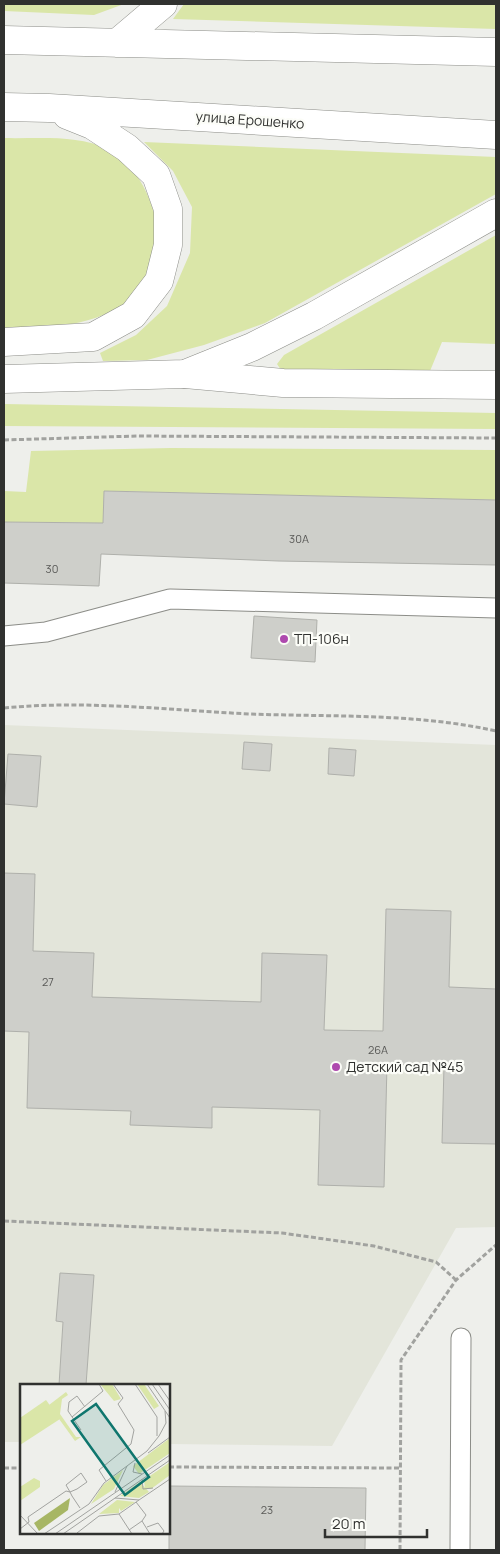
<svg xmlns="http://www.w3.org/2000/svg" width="500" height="1554" font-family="Manrope,sans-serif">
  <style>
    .built { fill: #e3e5da }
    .grass { fill: #dae6a8 }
    .building { fill: #cecfca; stroke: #afb0ab }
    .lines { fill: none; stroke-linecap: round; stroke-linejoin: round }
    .service-casing { stroke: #8c8d88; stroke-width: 21 }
    .minor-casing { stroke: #8c8d88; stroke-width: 29 }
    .secondary-casing { stroke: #8c8d88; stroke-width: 29 }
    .path { stroke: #a1a29f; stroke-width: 3; stroke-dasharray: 5 2.5; stroke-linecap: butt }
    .service { stroke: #fff; stroke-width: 19 }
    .minor { stroke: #fff; stroke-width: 28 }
    .secondary { stroke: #fff; stroke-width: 28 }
    .poi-dot { fill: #ae49ae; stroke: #fcfdf8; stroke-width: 2 }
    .labels { text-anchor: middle; stroke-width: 4.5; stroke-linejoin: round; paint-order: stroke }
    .number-label { font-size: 11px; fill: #585856 }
    .street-label { font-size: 14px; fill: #30312f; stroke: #fcfdf8 }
    .poi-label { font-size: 14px; fill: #30312f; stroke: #fcfdf8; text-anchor: start }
    .inset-road { fill: none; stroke: #a2a3a0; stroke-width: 1 }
    .view { fill: #0f766e; fill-opacity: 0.15; stroke: #0f766e; stroke-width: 2.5 }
    .inset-edge { fill: none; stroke: #30312f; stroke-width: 2.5 }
  </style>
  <rect width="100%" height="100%" fill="#eeefeb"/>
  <path class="built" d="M 4,725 L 496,745 L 496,1227 L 456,1228 L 332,1446 L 169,1444 L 169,1385 L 21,1385 L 21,1442 L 4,1442 Z"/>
  <path class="grass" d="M 4,4 L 124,4 L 94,15 L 4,11 Z
    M 184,4 L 496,4 L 496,29 L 173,19 Z
    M 4,138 C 38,139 76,134 108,149 C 139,163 163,217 157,249 C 154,266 142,287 130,299 C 103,325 40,330 4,330 Z
    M 144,142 L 496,157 L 496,194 L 265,323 L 204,345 L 147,360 L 103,361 L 100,353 L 136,335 L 167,306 L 190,253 L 192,207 L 173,171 Z
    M 496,235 L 496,344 L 442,342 L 430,371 L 281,370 L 277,364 L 284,355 Z
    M 4,404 L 496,413 L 496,429 L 4,426 Z
    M 171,448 L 496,450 L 496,500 L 105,491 L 103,523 L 4,522 L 4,491 L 26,492 L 31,451 Z"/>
  <path class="building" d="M 104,491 L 496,500 L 496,565 L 278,561 L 101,554 L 99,586 L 4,583 L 4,522 L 103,523 Z
    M 254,616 L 317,620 L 315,662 L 251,658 Z
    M 244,742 L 272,744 L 270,771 L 242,769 Z
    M 329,748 L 356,750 L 354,776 L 328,774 Z
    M 8,754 L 41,756 L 37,807 L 4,804 Z
    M 4,873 L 35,874 L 33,951 L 94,953 L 92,997 L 261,1002 L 262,953 L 327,955 L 324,1030 L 383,1031 L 386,909 L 451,911 L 449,987 L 496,989 L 496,1144 L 442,1143 L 444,1066 L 387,1064 L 384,1187 L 318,1185 L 320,1110 L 212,1107 L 212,1128 L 130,1125 L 131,1111 L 27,1108 L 29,1032 L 4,1031 Z
    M 60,1273 L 94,1275 L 86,1385 L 59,1385 L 63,1322 L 56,1321 Z
    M 169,1486 L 366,1488 L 365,1550 L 169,1550 Z"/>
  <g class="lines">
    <g class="service-casing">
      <path id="service" d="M 4,636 L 46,632 L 170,599 L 496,608
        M 460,1550 L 461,1338"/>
    </g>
    <g class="minor-casing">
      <path id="minor" d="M 185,374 L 283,383 L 496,385"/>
    </g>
    <g class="secondary-casing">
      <path id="secondary" d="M 4,40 L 496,52
        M 117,43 L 163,4
        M 4,107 L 49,108 L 496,135
        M 4,342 L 93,337 L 133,315 L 159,281 L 168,245 L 168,209 L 156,175 L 127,148 L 92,125 L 67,115
        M 4,379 L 185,374 L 252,347 L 314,316 L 496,213"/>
    </g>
    <path class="path" d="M 4,440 L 137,436 L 496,438
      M 4,708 C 85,700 169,710 250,714 C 332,717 416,713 496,731
      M 4,1221 L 282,1233 L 374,1246 L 436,1262 L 456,1280
      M 169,1467 L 400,1468
      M 4,1468 L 21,1468
      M 400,1550 L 401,1360 L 456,1280 L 496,1245"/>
    <use href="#service" class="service"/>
    <use href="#minor" class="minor"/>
    <use href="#secondary" class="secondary"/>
  </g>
  <g class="poi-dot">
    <circle cx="284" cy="639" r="5"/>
    <circle cx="336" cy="1067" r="5"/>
  </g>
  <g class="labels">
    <g class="number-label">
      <text x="299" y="543">30А</text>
      <text x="52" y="573">30</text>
      <text x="48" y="986">27</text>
      <text x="378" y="1054">26А</text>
      <text x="267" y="1514">23</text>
    </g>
    <g class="street-label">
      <text transform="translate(250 120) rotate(4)" y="5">улица Ерошенко</text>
    </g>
    <g class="poi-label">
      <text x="294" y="644">ТП-106н</text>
      <text x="346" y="1072">Детский сад №45</text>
    </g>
  </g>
  <g transform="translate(20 1384)">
    <rect width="150" height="150" fill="#eeefeb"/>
    <path d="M 80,0 L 92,0 L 101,15 L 94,17 ZM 117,0 L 124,0 L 139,22 L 134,25 ZM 46,8 L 48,11 L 42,15 L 40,30 L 56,53 L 61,53 L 55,57 L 29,21 ZM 150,54 L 150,69 L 119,90 L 113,82 ZM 150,78 L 150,91 L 131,105 L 125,105 L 124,96 ZM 103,86 L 94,105 L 71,120 L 83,101 ZM 14,94 L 20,97 L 20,103 L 0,117 L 0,103 ZM 120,98 L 129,108 L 119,114 L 100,112 ZM 97,116 L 115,118 L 101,127 L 99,124 L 99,129 L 79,130 Z" fill="#dae6a8"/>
    <path d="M 50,114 L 48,126 L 19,147 L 14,139 Z" fill="#a7b664"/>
    <path d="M 26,16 L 40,35 L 0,61 L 0,34 Z" fill="#dae6a8"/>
    <path class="inset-road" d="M 115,0 L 137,33 L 137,52M 127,0 L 150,34M 132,0 L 150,26M 138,0 L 150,17M 52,33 L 83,7 L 79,0M 61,46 L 48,27 L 49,18 L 57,12 L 65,23M 128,69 L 150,53M 115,79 L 113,88 L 122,90M 122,95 L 123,105 L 133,104M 86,97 L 79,86 L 111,60 L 114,46 L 98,20 L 103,14 L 93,0M 95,108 L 107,82 L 127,67 L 139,52 L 146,39 L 145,27M 95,114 L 119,116 L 150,95M 116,118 L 126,131 L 122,137M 99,130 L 112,150M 0,131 L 18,150M 127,143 L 138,139 L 144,147 L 142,150M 0,145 L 9,138 L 8,133 L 46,107 L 50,108 L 57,105 L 67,98 L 61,89 L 46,101 L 50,108 L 52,112 L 60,124M 109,146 L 122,137 L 130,150M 57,149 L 79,132 L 99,130 L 119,116M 24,150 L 69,120 L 84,99 L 107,82M 35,150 L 150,71M 43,150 L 150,76"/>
    <path class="view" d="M 76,20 L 129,93 L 105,111 L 52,37 Z"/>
    <rect width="150" height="150" class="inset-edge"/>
  </g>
  <rect width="500" height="1554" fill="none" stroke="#30312f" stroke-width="10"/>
  <path d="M325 1529v8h102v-8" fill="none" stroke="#30312f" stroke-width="2.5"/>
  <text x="332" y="1529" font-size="15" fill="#30312f" stroke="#fcfdf8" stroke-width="4" paint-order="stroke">20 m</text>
</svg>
